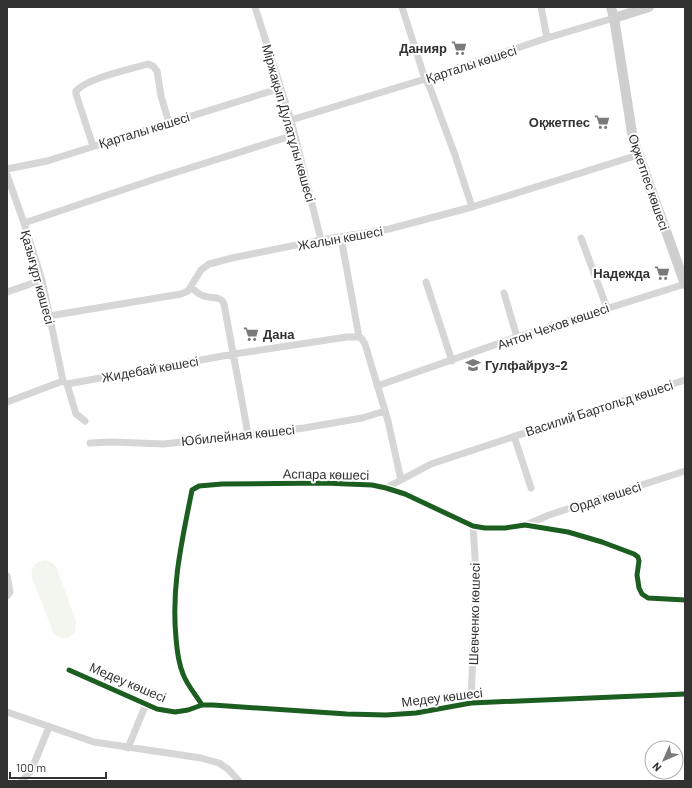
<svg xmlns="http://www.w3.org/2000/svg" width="692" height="788" font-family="Barlow,sans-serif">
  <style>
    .green { fill: #f2f6ee }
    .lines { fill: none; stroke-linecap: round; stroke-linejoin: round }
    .street { stroke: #d6d6d6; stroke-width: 7 }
    .secondary { stroke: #cfcfcf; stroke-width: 10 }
    .cycleway-casing { stroke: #fff; stroke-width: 8 }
    .cycleway { stroke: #1b5e20; stroke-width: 5 }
    .labels { text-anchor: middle; stroke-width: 4; stroke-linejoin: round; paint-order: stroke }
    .poi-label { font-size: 13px; font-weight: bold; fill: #323232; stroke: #fff; text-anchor: end }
    .street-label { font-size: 13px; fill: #323232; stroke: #fff }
  </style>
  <rect width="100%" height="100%" fill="#fff"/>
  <path class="green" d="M 45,560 C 51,561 54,564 57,569 L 76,621 L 75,631 C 69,639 62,640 54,634 L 32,578 C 30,568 34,562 45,560 Z"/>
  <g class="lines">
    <path class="street" d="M 255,7 L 291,120 L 321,240
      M 402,7 L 425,79 L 429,85 L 455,155 L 472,207
      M 541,7 L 547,38
      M 291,120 L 425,79 L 547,38 L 614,18
      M 93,146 L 76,94 L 76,91 C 87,78 131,69 148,64 L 153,66 L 157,71 L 161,96 L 169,123
      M 7,169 L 47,161 L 281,88
      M 7,175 L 24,223 L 42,280 L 63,381
      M 24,223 L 158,178 L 294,135
      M 341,237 L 359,337 L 362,339 L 365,344 L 388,421 L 401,480 L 386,488
      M 581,238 L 607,308
      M 426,282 L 452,361
      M 191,287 C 195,291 199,295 204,296 C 212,299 220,295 224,304 L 248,434
      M 7,292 L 42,280
      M 504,293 L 517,337
      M 49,316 L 181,294 L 188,291 L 201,270 L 209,264 L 232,258 L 321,240 L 389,229 L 472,207 L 638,155
      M 67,384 L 234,354 L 347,337 L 359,337
      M 67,384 L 76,414 L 85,421
      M 377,386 L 517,337 L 685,284
      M 7,402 L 63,381 L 67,384
      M 514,436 L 531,488
      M 90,443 L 112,442 L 164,444 L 304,428 L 362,418 L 385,411
      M 401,480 L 431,464 L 685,380
      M 526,525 L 549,515 L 685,471
      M 7,576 L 10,592 L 7,596
      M 69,670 L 157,709 L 175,712 L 188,710 L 202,705 L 213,705 L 347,714 L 386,715 L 416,713 L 471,703 L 685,694
      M 471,703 L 476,573 L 473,526
      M 202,705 C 196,695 187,685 183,674 C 178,662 177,651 176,638 C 171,586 182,541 192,490 L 199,486 L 222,484 L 324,483 L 372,485 L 386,488 L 405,494 L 473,526 L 485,528 L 505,528 L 525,525 L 568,532 L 602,542 L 634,554 L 638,557 L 639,561 L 637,575 L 639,588 L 642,594 L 648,598 L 685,600
      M 7,712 L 94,742 L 201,758 L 219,763 L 228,769 L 239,781
      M 128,748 L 146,704
      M 22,781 L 31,771 L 49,727"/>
    <path class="secondary" d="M 611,7 L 614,18 L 633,139 L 685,284
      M 614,18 L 649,7"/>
    <g class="cycleway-casing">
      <path id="cycleway" d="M 69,670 L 157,709 L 175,712 L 188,710 L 202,705 L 213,705 L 347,714 L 386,715 L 416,713 L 471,703 L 685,694
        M 202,705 C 196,695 187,685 183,674 C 178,662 177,651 176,638 C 171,586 182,541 192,490 L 199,486 L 222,484 L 324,483 L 372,485 L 386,488 L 405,494 L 473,526 L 485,528 L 505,528 L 525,525 L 568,532 L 602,542 L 634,554 L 638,557 L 639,561 L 637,575 L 639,588 L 642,594 L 648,598 L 685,600"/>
    </g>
    <use href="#cycleway" class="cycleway"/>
  </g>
  <defs>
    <g id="supermarket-bare" transform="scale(1.2)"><path d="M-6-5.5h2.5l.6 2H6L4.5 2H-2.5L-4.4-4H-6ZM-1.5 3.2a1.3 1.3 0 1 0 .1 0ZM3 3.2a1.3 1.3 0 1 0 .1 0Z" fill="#7a7a7a" stroke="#fff" stroke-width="2.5" paint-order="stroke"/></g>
    <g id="school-bare" transform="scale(1.2)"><path d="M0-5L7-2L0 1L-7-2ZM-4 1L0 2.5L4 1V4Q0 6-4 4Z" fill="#7a7a7a" stroke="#fff" stroke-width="2.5" paint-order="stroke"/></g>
  </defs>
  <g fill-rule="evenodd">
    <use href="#supermarket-bare" x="459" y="48"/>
    <use href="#supermarket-bare" x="602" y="122"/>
    <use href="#supermarket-bare" x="662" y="273"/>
    <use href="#supermarket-bare" x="251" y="334"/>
    <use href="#school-bare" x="473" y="365"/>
  </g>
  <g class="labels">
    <g class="poi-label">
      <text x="447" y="53">Данияр</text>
      <text x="590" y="127">Оқжетпес</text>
      <text x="650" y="278">Надежда</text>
      <text x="263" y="339" text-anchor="start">Дана</text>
      <text x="485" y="370" text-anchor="start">Гулфайруз-2</text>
    </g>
    <g class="street-label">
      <text transform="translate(471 64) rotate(-18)" y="5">Қарталы көшесі</text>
      <text transform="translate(289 123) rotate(74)" y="5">Міржақып Дулатұлы көшесі</text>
      <text transform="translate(144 130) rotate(-17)" y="5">Қарталы көшесі</text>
      <text transform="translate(649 182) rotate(71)" y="5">Оқжетпес көшесі</text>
      <text transform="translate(340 238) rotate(-10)" y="5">Жалын көшесі</text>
      <text transform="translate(38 277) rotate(75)" y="5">Қазығұрт көшесі</text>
      <text transform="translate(553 326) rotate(-19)" y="5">Антон Чехов көшесі</text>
      <text transform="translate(150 369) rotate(-10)" y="5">Жидебай көшесі</text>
      <text transform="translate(599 408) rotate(-18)" y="5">Василий Бартольд көшесі</text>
      <text transform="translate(238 435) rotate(-6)" y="5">Юбилейная көшесі</text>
      <text transform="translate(326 474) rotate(1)" y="5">Аспара көшесі</text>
      <text transform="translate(605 497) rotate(-18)" y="5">Орда көшесі</text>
      <text transform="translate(474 614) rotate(-89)" y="5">Шевченко көшесі</text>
      <text transform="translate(128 682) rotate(23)" y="5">Медеу көшесі</text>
      <text transform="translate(442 697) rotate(-7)" y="5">Медеу көшесі</text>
    </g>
  </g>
  <rect width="692" height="788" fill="none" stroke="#323232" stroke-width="16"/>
  <g transform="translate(664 760) rotate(225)"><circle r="19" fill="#ffffff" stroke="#adadad"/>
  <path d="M0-3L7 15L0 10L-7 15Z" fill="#7a7a7a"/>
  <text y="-6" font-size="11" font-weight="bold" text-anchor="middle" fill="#323232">N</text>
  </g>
  <path d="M10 772v6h96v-6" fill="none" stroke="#323232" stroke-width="2"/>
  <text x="16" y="772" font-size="12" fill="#323232" stroke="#ffffff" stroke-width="3" paint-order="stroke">100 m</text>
</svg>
